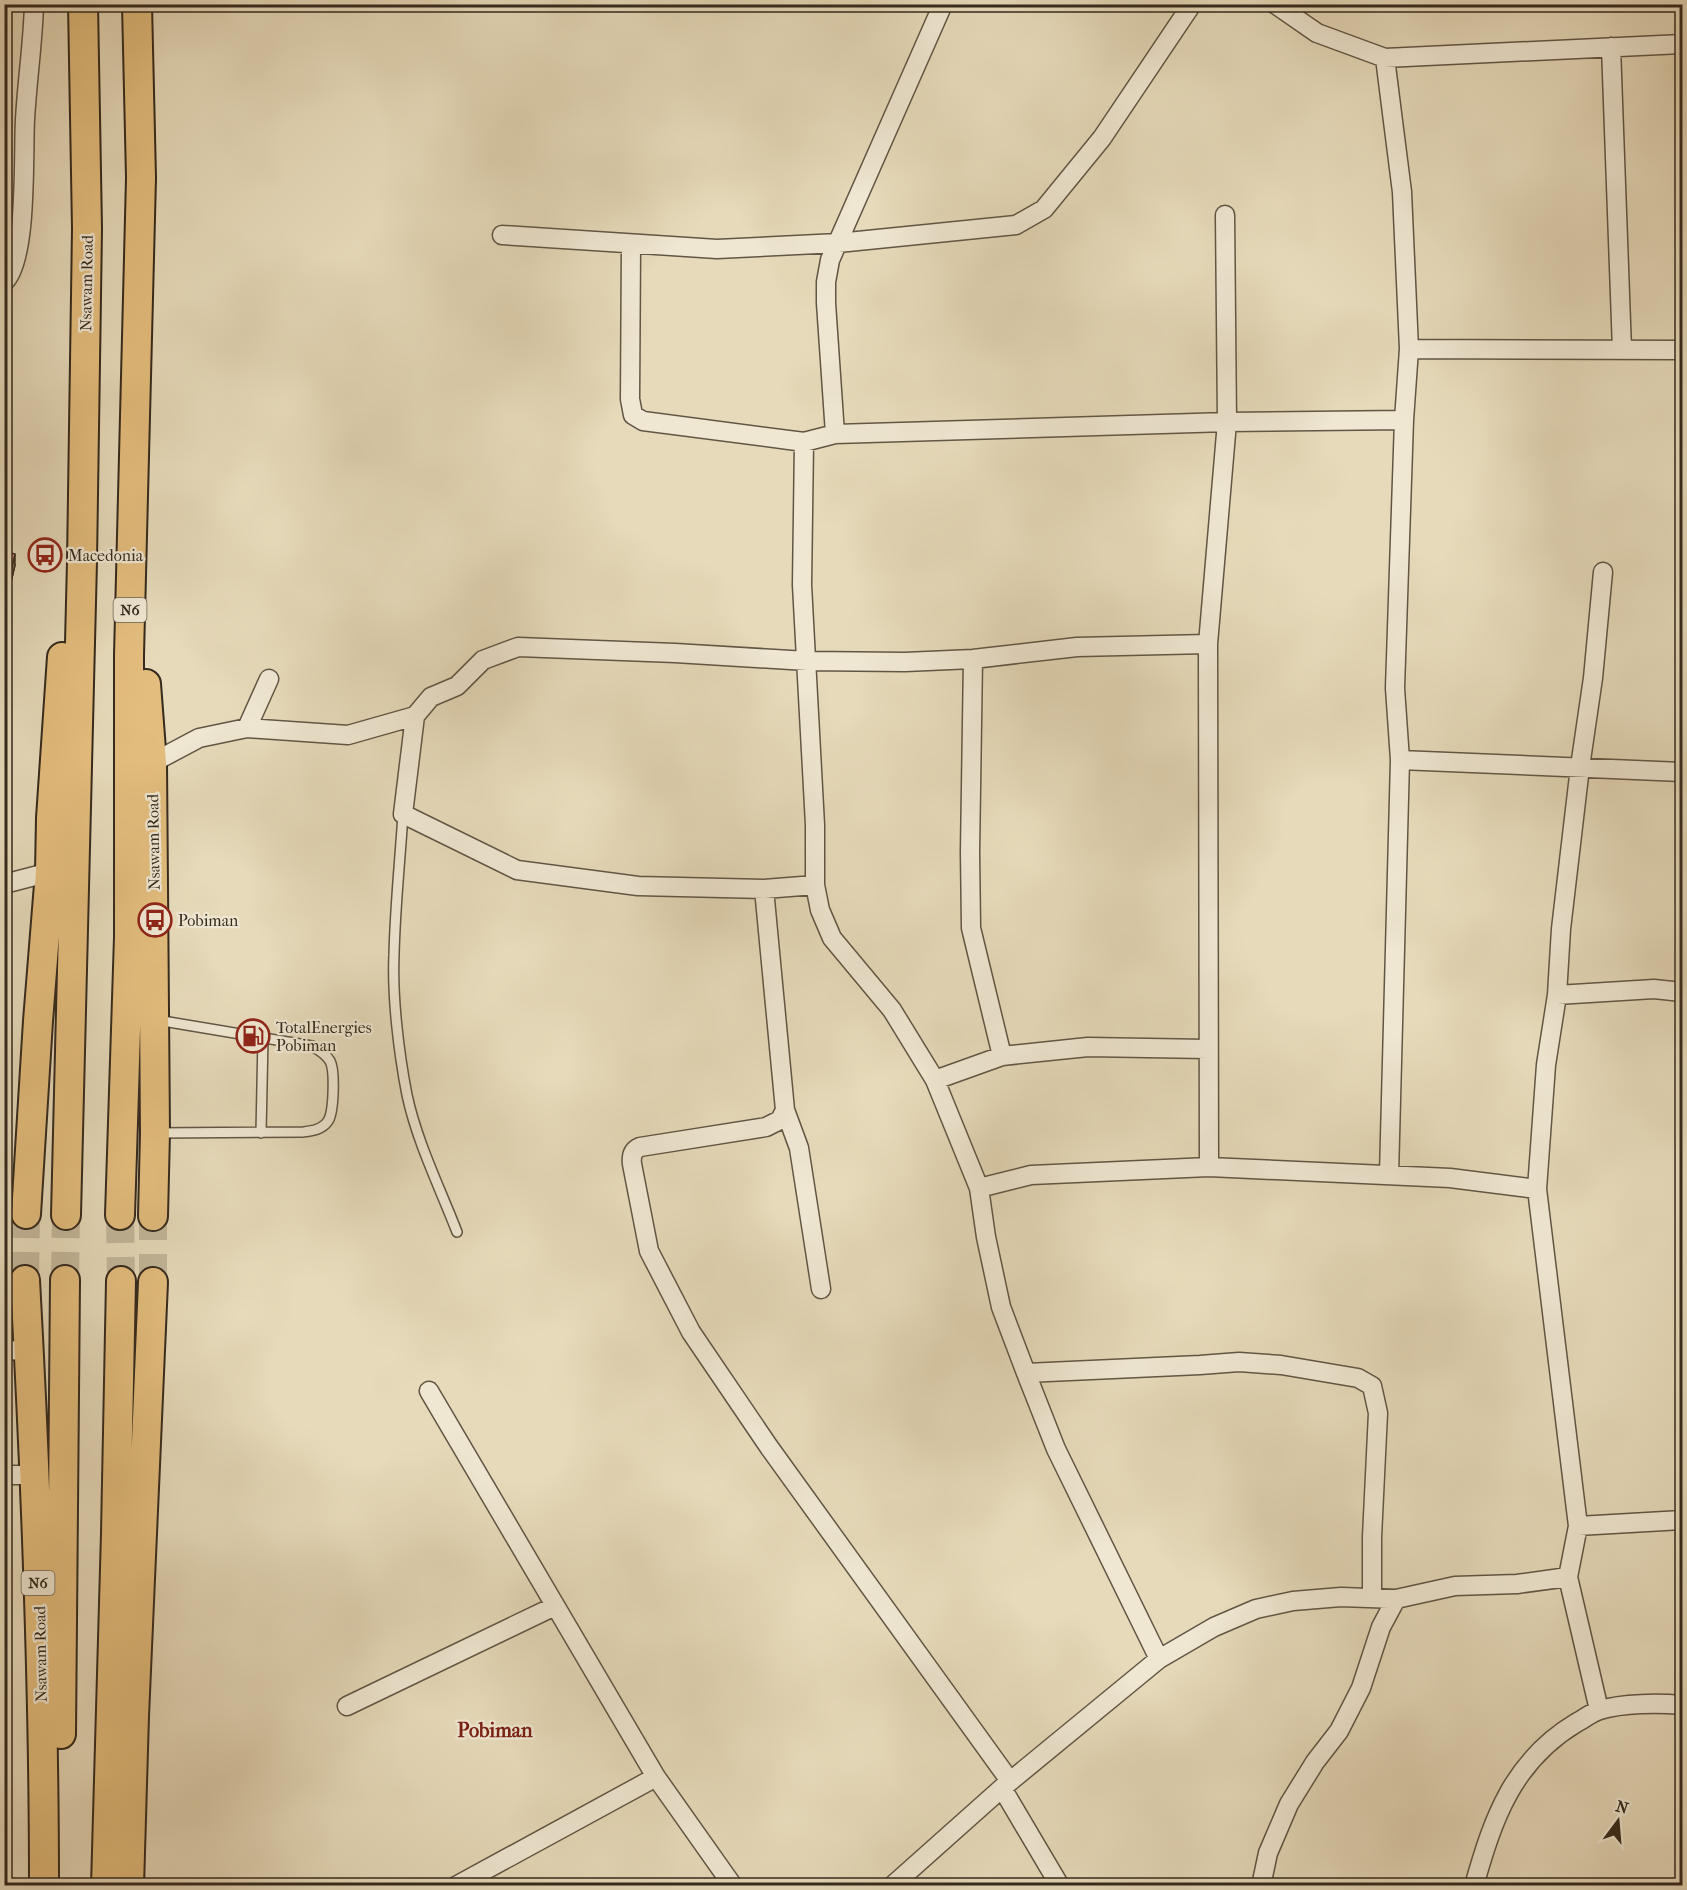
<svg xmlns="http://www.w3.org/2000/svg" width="1687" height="1890" font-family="'IM FELL French Canon',serif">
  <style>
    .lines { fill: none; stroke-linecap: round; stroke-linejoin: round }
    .trunk-tunnel { stroke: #c3b79b; stroke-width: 28; stroke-dasharray: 28 14; stroke-linecap: butt }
    .service-casing { stroke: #615645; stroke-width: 12 }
    .minor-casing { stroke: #615645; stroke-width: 21 }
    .trunk-casing { stroke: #352a1e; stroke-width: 32 }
    .service { stroke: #efe7d2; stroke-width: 9 }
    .minor { stroke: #efe7d2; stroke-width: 18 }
    .trunk { stroke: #e3bd7d; stroke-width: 28 }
    .wall { fill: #bd8576; stroke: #352a1e; stroke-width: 1.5 }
    .shaded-wall { fill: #9a6c60; stroke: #352a1e; stroke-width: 1.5 }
    .building { fill: #dc9b89; stroke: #352a1e; stroke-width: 1.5 }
    .labels { text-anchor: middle; stroke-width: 4.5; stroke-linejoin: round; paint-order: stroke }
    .shield { fill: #efe7d2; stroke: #6d6354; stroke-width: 1.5 }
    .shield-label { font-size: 15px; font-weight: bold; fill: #352a1e }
    .street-label { font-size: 16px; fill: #352a1e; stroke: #efe7d2 }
    .poi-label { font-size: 16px; fill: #352a1e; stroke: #efe7d2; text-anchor: start }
    .quarter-label { font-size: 20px; font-weight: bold; fill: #7a1f14; stroke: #efe7d2 }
  </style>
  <rect width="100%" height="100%" fill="#e6daba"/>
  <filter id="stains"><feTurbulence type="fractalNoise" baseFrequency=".00333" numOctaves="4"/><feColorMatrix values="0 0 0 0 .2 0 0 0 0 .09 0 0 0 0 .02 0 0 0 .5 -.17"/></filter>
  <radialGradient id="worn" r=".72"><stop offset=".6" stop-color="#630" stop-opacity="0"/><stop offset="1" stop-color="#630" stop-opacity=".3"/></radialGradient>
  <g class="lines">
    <path class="trunk-tunnel" d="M 120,1215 L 121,1281
      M 25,1280 L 26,1214
      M 65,1280 L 66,1215
      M 153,1282 L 153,1216"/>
    <g class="service-casing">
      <path id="service" d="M 403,814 C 400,861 395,908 394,955 C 392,997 399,1054 407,1095 C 417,1142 440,1188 457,1232
        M 157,1020 L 312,1046 C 319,1050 326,1054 330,1061 C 335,1070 334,1112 328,1121 C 322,1130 311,1131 303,1132 L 158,1133
        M 261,1133 L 263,1038"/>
    </g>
    <g class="minor-casing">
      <path id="minor" d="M 1275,4 L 1317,33 L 1385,58 L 1682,44
        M 1611,47 L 1622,350
        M 1385,58 L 1402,192 L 1409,349 L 1404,420 L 1395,688 L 1400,760
        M 502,235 L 717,249 L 838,243 L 1016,225 L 1044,209 L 1102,138 L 1192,4
        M 631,244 L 630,399 L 633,415 L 643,421 L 804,442 L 835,434 L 1227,422 L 1404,420
        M 4,282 C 28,261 23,153 25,120 C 27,81 33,43 34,4
        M 1409,349 L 1682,350
        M 835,434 L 826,303 L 826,282 L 830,260 L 943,4
        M 804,442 L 802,585 L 815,825 L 815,885 L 820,910 L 832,938 L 892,1010 L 935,1080 L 979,1188 L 986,1237 L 1001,1307 L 1026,1373 L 1056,1449 L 1159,1659
        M 973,659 L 970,852 L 971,928 L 1002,1056
        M 247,728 L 269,679
        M 152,763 L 199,738 L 247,728 L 348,735 L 415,716
        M 4,884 L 50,872
        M 815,885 L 764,889 L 638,886 L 517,870 L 403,814 L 415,716 L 431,697 L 457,686 L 483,660 L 518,647 L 675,653 L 807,661 L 905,662 L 973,659 L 1077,647 L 1208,644
        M 764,889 L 785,1110 L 780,1120 L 766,1127 L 640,1147 C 633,1150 631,1156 632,1164 L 649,1251 L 691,1332 L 769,1447 L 1010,1781
        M 1557,995 L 1654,989 L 1682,992
        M 935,1080 L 1002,1056 L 1088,1047 L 1207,1049
        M 785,1110 L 799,1148 L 821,1289
        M 1209,1167 L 1208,644 L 1227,422 L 1225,215
        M 1389,1175 L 1400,760 L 1682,772
        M 979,1188 L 1031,1175 L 1209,1167 L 1450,1178 L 1537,1189
        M 4,1350 L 29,1351
        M 1026,1373 L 1200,1365 L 1239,1362 L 1281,1365 L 1358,1378 L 1372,1386 L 1378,1413 L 1372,1537 L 1372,1598
        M 429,1391 L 656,1777 L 733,1886
        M 4,1475 L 34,1475
        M 1578,1526 L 1682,1520
        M 347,1706 L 555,1606
        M 1599,1710 L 1568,1577 L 1578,1526 L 1537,1189 L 1546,1065 L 1557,995 L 1561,929 L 1580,767 L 1593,678 L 1603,572
        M 1002,1788 L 1060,1886
        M 456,1886 L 656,1777
        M 892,1886 L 1002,1788 L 1159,1659 L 1214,1627 L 1256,1609 L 1293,1601 L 1341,1597 L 1396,1599 L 1455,1586 L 1517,1584 L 1568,1577
        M 1261,1886 L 1268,1853 L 1289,1804 L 1315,1762 L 1339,1731 L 1361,1688 L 1381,1627 L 1396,1599
        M 1474,1886 C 1493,1818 1513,1761 1576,1723 C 1584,1719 1592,1712 1600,1710 C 1623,1703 1659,1703 1682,1705"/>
    </g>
    <g class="trunk-casing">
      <path id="trunk" d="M 146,684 L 152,763 L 155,1133 L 153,1216
        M 26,1214 L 38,1021 L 50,872 L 51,818 L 62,657
        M 66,1215 L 82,561 L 87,229 L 83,4
        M 120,1215 L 129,937 L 129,655 L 141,178 L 137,4
        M 25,1280 C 36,1481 44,1684 44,1886
        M 61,1734 L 65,1280
        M 106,1886 L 116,1533 L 121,1281
        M 129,1886 L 134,1716 L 153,1282"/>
    </g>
    <use href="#service" class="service"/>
    <use href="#minor" class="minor"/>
    <use href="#trunk" class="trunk"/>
  </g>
  <path class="wall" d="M 4,551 L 15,565 L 7,599 L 4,599 Z"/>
  <path class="shaded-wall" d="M 15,554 L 15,565 L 7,599 L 7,588 Z"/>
  <path class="building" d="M 4,551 L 15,554 L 7,588 L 4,588 Z"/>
  <defs>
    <g id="bus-ring" transform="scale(1.725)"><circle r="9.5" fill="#efe7d2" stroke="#8f2418" stroke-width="1.5"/><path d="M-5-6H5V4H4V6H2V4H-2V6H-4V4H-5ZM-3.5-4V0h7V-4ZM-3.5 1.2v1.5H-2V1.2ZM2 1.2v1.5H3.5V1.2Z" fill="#8f2418"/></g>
    <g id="fuel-ring" transform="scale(1.725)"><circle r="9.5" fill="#efe7d2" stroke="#8f2418" stroke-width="1.5"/><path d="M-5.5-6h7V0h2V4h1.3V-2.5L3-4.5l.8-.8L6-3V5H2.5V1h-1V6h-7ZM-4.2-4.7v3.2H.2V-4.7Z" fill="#8f2418"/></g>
  </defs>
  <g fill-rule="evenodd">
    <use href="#bus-ring" x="45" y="555"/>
    <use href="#bus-ring" x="155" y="920"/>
    <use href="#fuel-ring" x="253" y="1036"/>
  </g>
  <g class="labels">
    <g class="shield">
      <rect x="113.5" y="598" width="33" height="24" rx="4.5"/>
      <rect x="21.5" y="1571" width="33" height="24" rx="4.5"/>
    </g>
    <g class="shield-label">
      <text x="130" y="615">N6</text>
      <text x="38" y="1588">N6</text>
    </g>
    <g class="street-label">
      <text transform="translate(86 283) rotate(-89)" y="6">Nsawam Road</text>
      <text transform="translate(153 842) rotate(-91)" y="6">Nsawam Road</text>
      <text transform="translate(40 1654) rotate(-91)" y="6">Nsawam Road</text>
    </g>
    <g class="poi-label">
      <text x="68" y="561">Macedonia</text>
      <text x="178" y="926">Pobiman</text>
      <text x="276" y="1033">TotalEnergies<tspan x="276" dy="18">Pobiman</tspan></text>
    </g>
    <g class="quarter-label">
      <text x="495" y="1737">Pobiman</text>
    </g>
  </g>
  <rect width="1687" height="1890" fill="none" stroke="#e6daba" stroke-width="24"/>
  <rect x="6" y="6" width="1675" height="1878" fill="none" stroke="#352a1e" stroke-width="3"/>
  <rect x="12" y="12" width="1663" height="1866" fill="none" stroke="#352a1e" stroke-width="1.5"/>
  <g transform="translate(1618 1821) rotate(16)" stroke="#efe7d2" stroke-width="4.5" paint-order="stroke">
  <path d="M0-4.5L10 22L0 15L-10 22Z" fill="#352a1e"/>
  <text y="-9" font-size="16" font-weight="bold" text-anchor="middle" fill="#352a1e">N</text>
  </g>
  <rect width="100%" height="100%" filter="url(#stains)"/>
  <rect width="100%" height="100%" fill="url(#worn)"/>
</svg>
